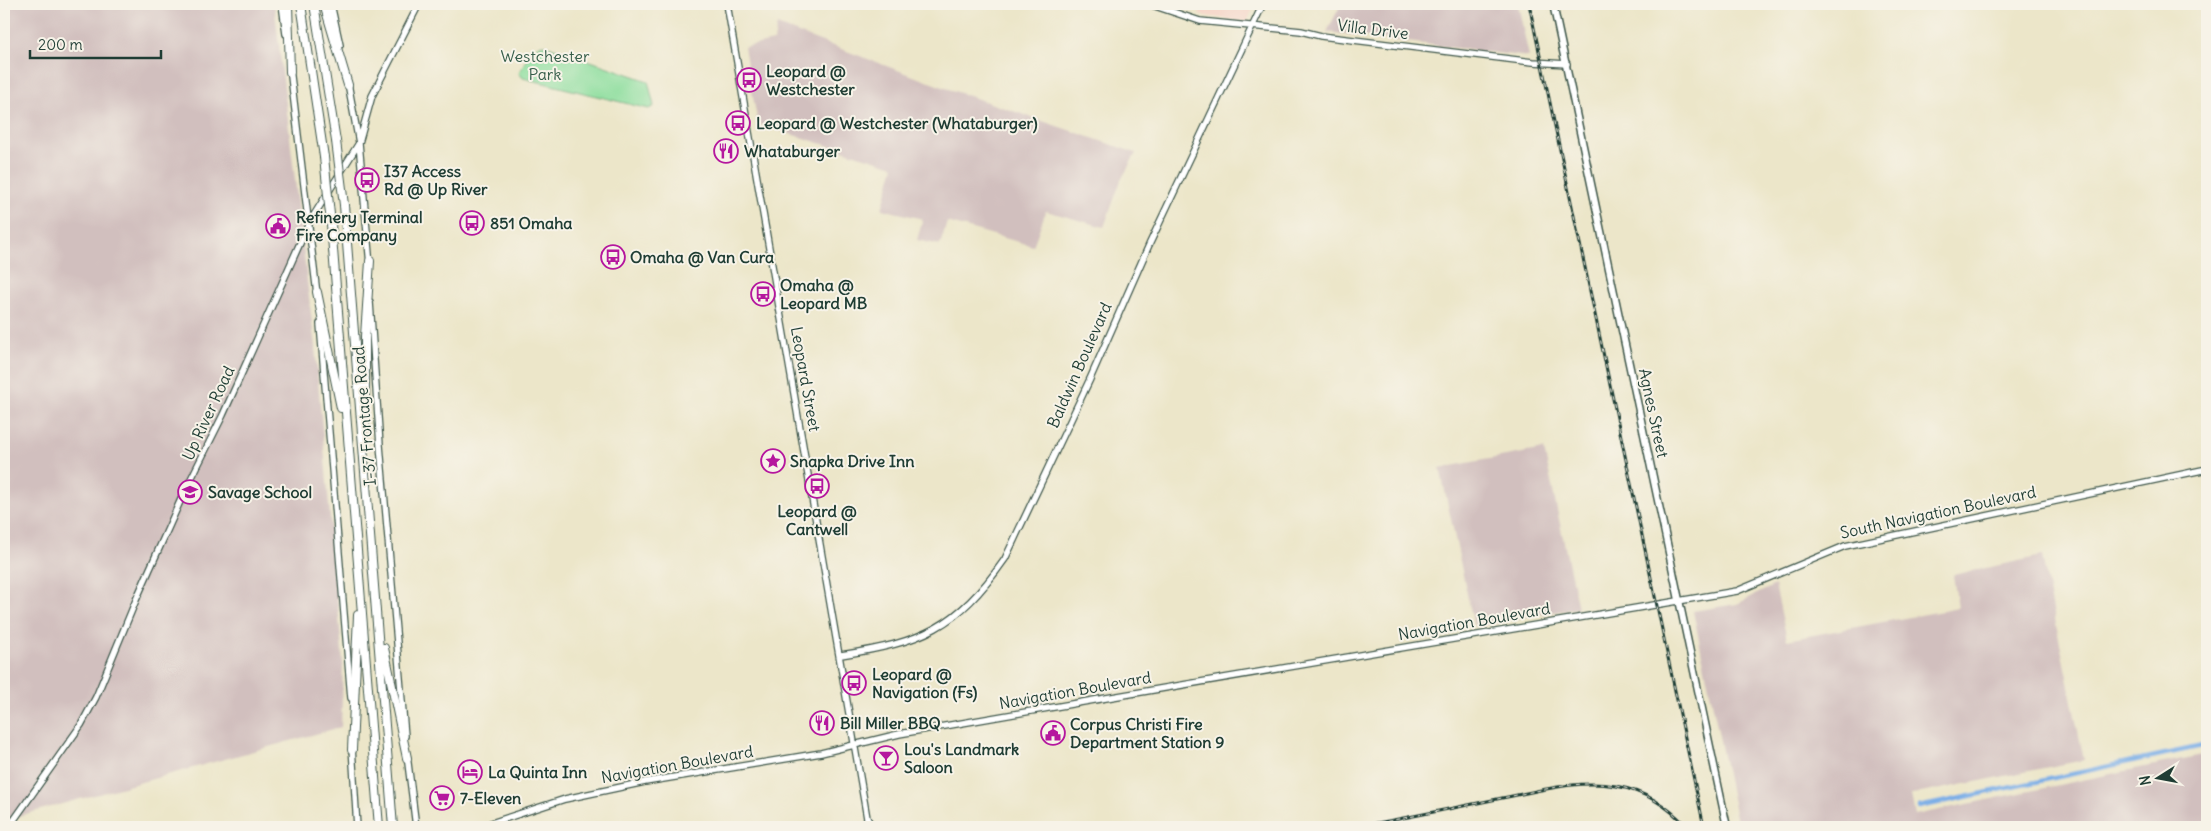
<svg xmlns="http://www.w3.org/2000/svg" width="2211" height="831" font-family="Delius,sans-serif">
  <style>
    .built { fill: #f6d2c4 }
    .industrial { fill: #d1bfbe }
    .green { fill: #8dde9e; stroke: #568e69 }
    .lines { fill: none; stroke-linecap: round; stroke-linejoin: round }
    .canal { stroke: #7aaee7; stroke-width: 4.5 }
    .secondary-casing { stroke: #3e564a; stroke-width: 8 }
    .primary-casing { stroke: #3e564a; stroke-width: 9 }
    .highway-casing { stroke: #3e564a; stroke-width: 10 }
    .secondary { stroke: #fff; stroke-width: 5.5 }
    .primary { stroke: #fff; stroke-width: 6 }
    .highway { stroke: #fff; stroke-width: 8 }
    .rail-casing { stroke: #1f3d34; stroke-width: 3 }
    .rail { stroke: #f7f3e8; stroke-width: 1; stroke-dasharray: 4; stroke-linecap: butt }
    .highway-bridge-casing { stroke: #3e564a; stroke-width: 10; stroke-linecap: butt }
    .highway-bridge { stroke: #fff; stroke-width: 8 }
    .labels { text-anchor: middle; stroke-width: 4; stroke-linejoin: round; paint-order: stroke }
    .street-label { font-size: 16px; fill: #1f3d34; stroke: #f7f3e8 }
    .park-label { font-size: 16px; fill: #355d49; stroke: #f7f3e8 }
    .poi-label { font-size: 16px; font-weight: bold; fill: #1f3d34; stroke: #f7f3e8; text-anchor: start }
  </style>
  <rect width="100%" height="100%" fill="#f7f3e8"/>
  <filter id="ink" filterUnits="userSpaceOnUse"><feTurbulence type="fractalNoise" baseFrequency=".02" numOctaves="2"/><feDisplacementMap in="SourceGraphic" scale="10" xChannelSelector="R" yChannelSelector="G"/><feConvolveMatrix kernelMatrix="1 2 1 2 8 2 1 2 1" color-interpolation-filters="sRGB"/></filter>
  <filter id="wash" filterUnits="userSpaceOnUse"><feTurbulence type="fractalNoise" baseFrequency=".0096" numOctaves="4" result="noise"/><feDisplacementMap in="SourceGraphic" scale="20" xChannelSelector="R" yChannelSelector="G"/><feGaussianBlur stdDeviation="1.12" result="paint"/><feColorMatrix in="noise" values="0 0 0 0 0 0 0 0 0 0 0 0 0 0 0 0 0 1.4 0 .05"/><feComposite in="paint" operator="in"/></filter>
  <g filter="url(#wash)">
    <rect width="100%" height="100%" fill="#ece6c9"/>
    <path class="built" d="M 1204,4 L 1255,4 L 1247,22 L 1199,15 Z"/>
    <path class="industrial" d="M 4,4 L 274,4 L 315,347 L 343,663 L 341,727 L 4,820 Z
      M 1341,4 L 1518,4 L 1529,57 L 1327,32 Z
      M 777,25 L 940,86 L 1136,153 L 1121,180 L 1104,227 L 1046,211 L 1033,246 L 947,222 L 940,245 L 917,240 L 923,219 L 882,209 L 894,166 L 758,124 L 744,47 L 774,41 Z
      M 1544,449 L 1578,608 L 1474,626 L 1440,468 Z
      M 2042,556 L 2084,760 L 1911,795 L 1915,815 L 2207,754 L 2207,827 L 1738,827 L 1693,611 L 1737,604 L 1775,585 L 1787,640 L 1958,608 L 1953,575 Z"/>
    <path class="green" d="M 542,44 L 648,81 L 654,106 L 649,109 L 523,78 L 519,73 L 532,49 Z"/>
    <g class="lines">
      <path class="canal" d="M 1919,807 L 2207,745"/>
    </g>
  </g>
  <g filter="url(#ink)">
    <g class="lines">
      <g class="secondary-casing">
        <path id="secondary" d="M 282,4 L 286,34
          M 331,4 L 340,45
          M 727,4 L 867,818 L 866,827
          M 1149,4 L 1200,21 L 1301,31 L 1321,36 L 1533,62 L 1567,64
          M 290,68 L 317,294
          M 348,83 L 359,143 L 370,265
          M 370,302 L 380,445 L 405,736
          M 320,324 L 351,698
          M 841,655 C 922,642 956,629 1005,559 L 1090,379 L 1149,245 L 1263,4
          M 352,747 L 357,827
          M 407,755 L 416,827
          M 867,818 L 872,827
          M 9,827 L 81,725 L 96,697 L 136,600 L 182,497 L 223,415 L 309,223 L 359,143 L 372,96 L 419,4
          M 479,827 L 565,799 L 645,782 L 821,753 L 899,734 L 1106,698 L 1737,591 L 1845,546 L 2207,469"/>
      </g>
      <g class="primary-casing">
        <path id="primary" d="M 1553,4 L 1727,827"/>
      </g>
      <g class="highway-casing">
        <path id="highway" d="M 288,4 L 290,72
          M 301,4 L 324,157
          M 314,4 L 336,141
          M 324,4 L 348,85
          M 344,205 L 393,827
          M 331,224 L 379,827
          M 317,292 L 341,408
          M 365,425 L 365,336 L 370,261
          M 384,648 L 407,758
          M 352,750 L 358,615"/>
      </g>
      <use href="#secondary" class="secondary"/>
      <use href="#primary" class="primary"/>
      <use href="#highway" class="highway"/>
      <g class="rail-casing">
        <path id="rail" d="M 1529,4 L 1704,827
          M 1356,827 C 1405,818 1454,808 1502,798 C 1539,791 1578,779 1616,786 C 1644,791 1668,806 1687,827"/>
      </g>
      <use href="#rail" class="rail"/>
      <g class="highway-bridge-casing">
        <path id="highway-bridge" d="M 336,141 L 344,205
          M 324,157 L 331,224"/>
      </g>
      <use href="#highway-bridge" class="highway-bridge"/>
    </g>
  </g>
  <defs>
    <g id="bus-ring" transform="scale(1.25)"><circle r="9.5" fill="#f7f3e8" stroke="#b5179e" stroke-width="1.5"/><path d="M-5-6H5V4H4V6H2V4H-2V6H-4V4H-5ZM-3.5-4V0h7V-4ZM-3.5 1.2v1.5H-2V1.2ZM2 1.2v1.5H3.5V1.2Z" fill="#b5179e"/></g>
    <g id="restaurant-ring" transform="scale(1.25)"><circle r="9.5" fill="#f7f3e8" stroke="#b5179e" stroke-width="1.5"/><path d="M-5-6h1v4h1v-4h1v4h1v-4h1v5L-1.5 .5V6h-2V.5L-5-1ZM5-6V6H3V1.5H1.5Q1.5-4 5-6Z" fill="#b5179e"/></g>
    <g id="civic-ring" transform="scale(1.25)"><circle r="9.5" fill="#f7f3e8" stroke="#b5179e" stroke-width="1.5"/><path d="M-.6-6.5H3V-4.5H.6V-3L4-1V1h2V6H-6V1h2V-1L-.6-3ZM-1.2 2.5V6h2.4V2.5Z" fill="#b5179e"/></g>
    <g id="sight-ring" transform="scale(1.25)"><circle r="9.5" fill="#f7f3e8" stroke="#b5179e" stroke-width="1.5"/><path d="M0-6L1.8-2.2L6-1.7L2.9 1.2L3.7 5.4L0 3.3L-3.7 5.4L-2.9 1.2L-6-1.7L-1.8-2.2Z" fill="#b5179e"/></g>
    <g id="school-ring" transform="scale(1.25)"><circle r="9.5" fill="#f7f3e8" stroke="#b5179e" stroke-width="1.5"/><path d="M0-5L7-2L0 1L-7-2ZM-4 1L0 2.5L4 1V4Q0 6-4 4Z" fill="#b5179e"/></g>
    <g id="bar-ring" transform="scale(1.25)"><circle r="9.5" fill="#f7f3e8" stroke="#b5179e" stroke-width="1.5"/><path d="M-6-5H6L.8 .8V4.5H3.5V6h-7V4.5H-.8V.8Z" fill="#b5179e"/></g>
    <g id="hotel-ring" transform="scale(1.25)"><circle r="9.5" fill="#f7f3e8" stroke="#b5179e" stroke-width="1.5"/><path d="M-6-4.5h1.5V1H6V5H4.5V3h-9V5H-6ZM-4 0a1.8 1.8 0 1 1 3.6 0ZM.5 0V-2.5h3Q6-2.5 6 0Z" fill="#b5179e"/></g>
    <g id="supermarket-ring" transform="scale(1.25)"><circle r="9.5" fill="#f7f3e8" stroke="#b5179e" stroke-width="1.5"/><path d="M-6-5.5h2.5l.6 2H6L4.5 2H-2.5L-4.4-4H-6ZM-1.5 3.2a1.3 1.3 0 1 0 .1 0ZM3 3.2a1.3 1.3 0 1 0 .1 0Z" fill="#b5179e"/></g>
  </defs>
  <g fill-rule="evenodd">
    <use href="#bus-ring" x="749" y="80"/>
    <use href="#bus-ring" x="738" y="123"/>
    <use href="#restaurant-ring" x="726" y="151"/>
    <use href="#bus-ring" x="367" y="180"/>
    <use href="#bus-ring" x="472" y="223"/>
    <use href="#civic-ring" x="278" y="226"/>
    <use href="#bus-ring" x="613" y="257"/>
    <use href="#bus-ring" x="763" y="294"/>
    <use href="#sight-ring" x="773" y="461"/>
    <use href="#bus-ring" x="817" y="486"/>
    <use href="#school-ring" x="190" y="492"/>
    <use href="#bus-ring" x="854" y="683"/>
    <use href="#restaurant-ring" x="822" y="723"/>
    <use href="#civic-ring" x="1053" y="733"/>
    <use href="#bar-ring" x="886" y="758"/>
    <use href="#hotel-ring" x="470" y="772"/>
    <use href="#supermarket-ring" x="442" y="798"/>
  </g>
  <g class="labels">
    <g class="street-label">
      <text transform="translate(1373 29) rotate(7)" y="6">Villa Drive</text>
      <text transform="translate(1079 365) rotate(-66)" y="6">Baldwin Boulevard</text>
      <text transform="translate(806 379) rotate(80)" y="6">Leopard Street</text>
      <text transform="translate(208 413) rotate(-65)" y="6">Up River Road</text>
      <text transform="translate(1654 413) rotate(78)" y="6">Agnes Street</text>
      <text transform="translate(364 416) rotate(-95)" y="6">I-37 Frontage Road</text>
      <text transform="translate(1938 512) rotate(-12)" y="6">South Navigation Boulevard</text>
      <text transform="translate(1474 621) rotate(-10)" y="6">Navigation Boulevard</text>
      <text transform="translate(1075 690) rotate(-10)" y="6">Navigation Boulevard</text>
      <text transform="translate(677 764) rotate(-10)" y="6">Navigation Boulevard</text>
    </g>
    <g class="park-label">
      <text x="545" y="62">Westchester<tspan x="545" dy="18">Park</tspan></text>
    </g>
    <g class="poi-label">
      <text x="766" y="77">Leopard @<tspan x="766" dy="18">Westchester</tspan></text>
      <text x="756" y="129">Leopard @ Westchester (Whataburger)</text>
      <text x="744" y="157">Whataburger</text>
      <text x="384" y="177">I37 Access<tspan x="384" dy="18">Rd @ Up River</tspan></text>
      <text x="296" y="223">Refinery Terminal<tspan x="296" dy="18">Fire Company</tspan></text>
      <text x="490" y="229">851 Omaha</text>
      <text x="630" y="263">Omaha @ Van Cura</text>
      <text x="780" y="291">Omaha @<tspan x="780" dy="18">Leopard MB</tspan></text>
      <text x="790" y="467">Snapka Drive Inn</text>
      <text x="208" y="498">Savage School</text>
      <text x="817" y="517" text-anchor="middle">Leopard @<tspan x="817" dy="18">Cantwell</tspan></text>
      <text x="872" y="680">Leopard @<tspan x="872" dy="18">Navigation (Fs)</tspan></text>
      <text x="840" y="729">Bill Miller BBQ</text>
      <text x="1070" y="730">Corpus Christi Fire<tspan x="1070" dy="18">Department Station 9</tspan></text>
      <text x="904" y="755">Lou's Landmark<tspan x="904" dy="18">Saloon</tspan></text>
      <text x="488" y="778">La Quinta Inn</text>
      <text x="460" y="804">7-Eleven</text>
    </g>
  </g>
  <rect width="2211" height="831" fill="none" stroke="#f7f3e8" stroke-width="20"/>
  <g transform="translate(2158 778) rotate(259)" stroke="#f7f3e8" stroke-width="4" paint-order="stroke">
  <path d="M0-4L9 19L0 12L-9 19Z" fill="#1f3d34"/>
  <text y="-8" font-size="14" font-weight="bold" text-anchor="middle" fill="#1f3d34">N</text>
  </g>
  <path d="M30 50v8h131v-8" fill="none" stroke="#1f3d34" stroke-width="2.5"/>
  <text x="38" y="50" font-size="15" fill="#1f3d34" stroke="#f7f3e8" stroke-width="4" paint-order="stroke">200 m</text>
</svg>
